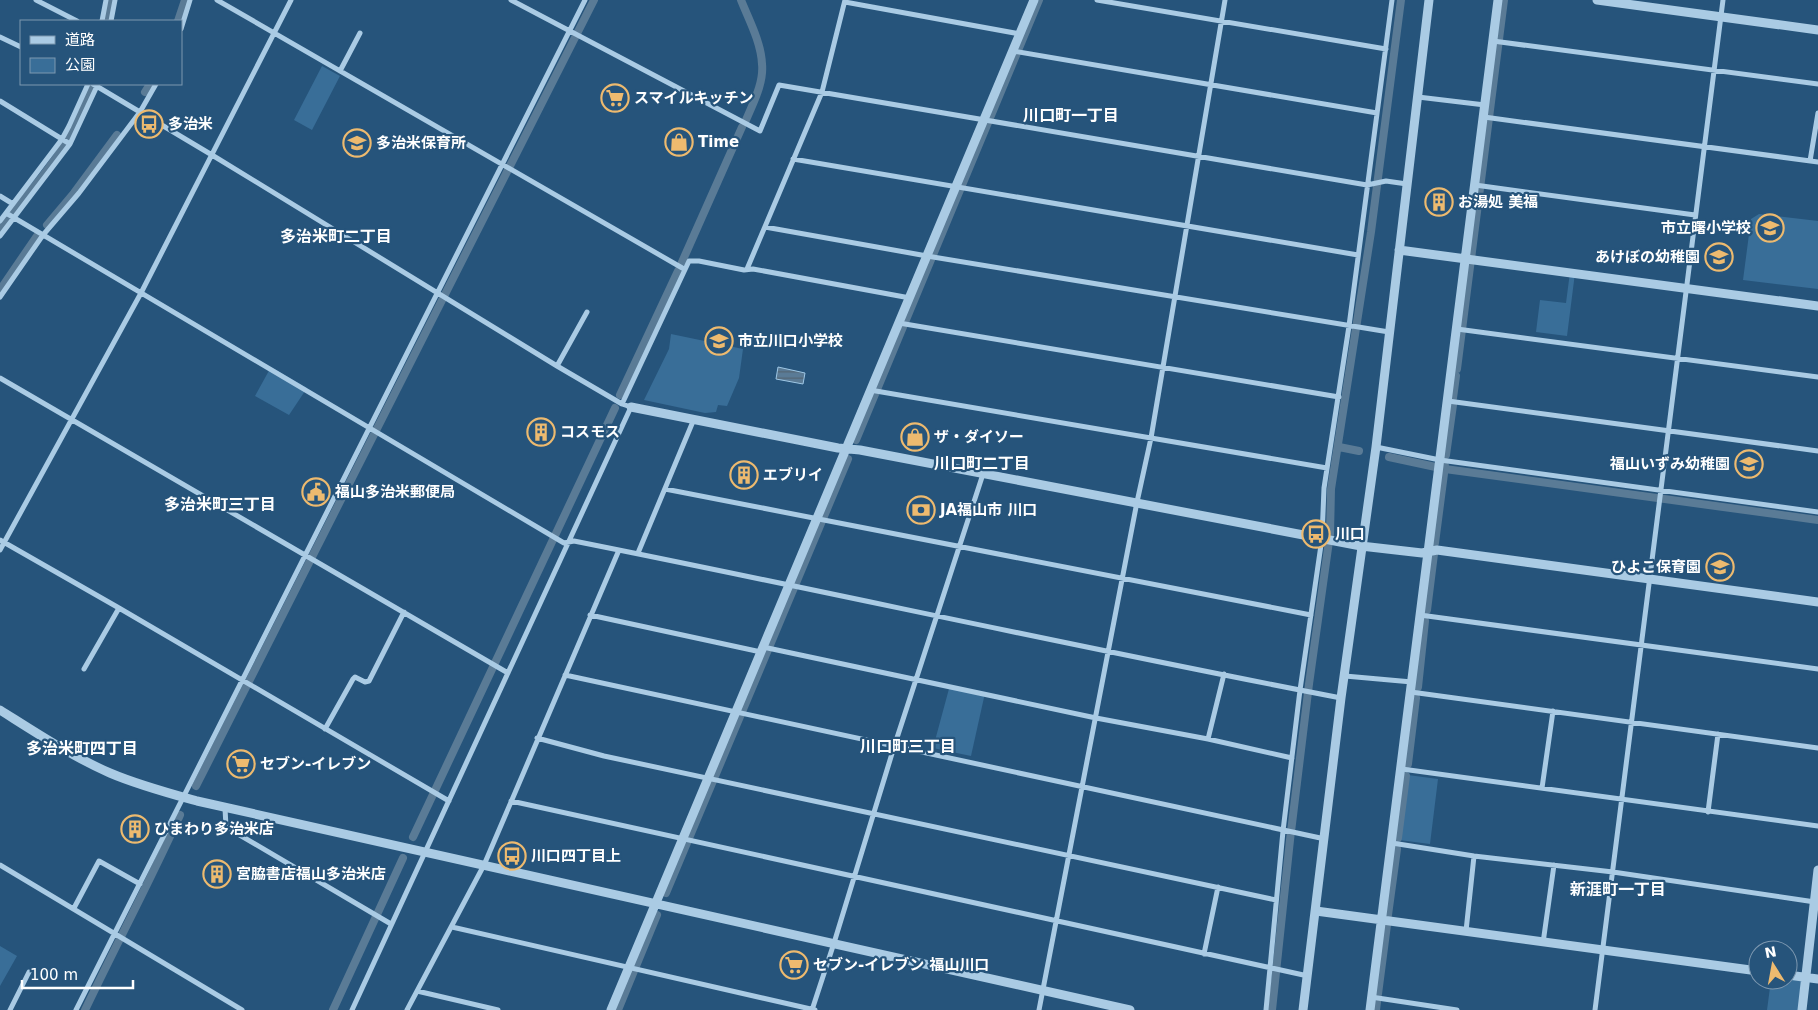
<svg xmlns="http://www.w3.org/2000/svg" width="1818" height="1010" font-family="'DejaVu Sans','Noto Sans JP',sans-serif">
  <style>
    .green { fill: #396e98 }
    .water { fill: url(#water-rules); stroke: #9ec7e5 }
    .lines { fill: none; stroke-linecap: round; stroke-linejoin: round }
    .canal { stroke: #5a7b96; stroke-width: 8 }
    .minor { stroke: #aacbe4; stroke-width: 5 }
    .tertiary { stroke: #aacbe4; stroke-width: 9 }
    .labels { text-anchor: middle; stroke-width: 4.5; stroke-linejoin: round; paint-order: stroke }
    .poi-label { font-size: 15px; font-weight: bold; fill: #fff; stroke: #26547b; text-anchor: start }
    .neighbourhood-label { font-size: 16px; font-weight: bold; fill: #fff; stroke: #26547b }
  </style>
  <defs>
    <pattern id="water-rules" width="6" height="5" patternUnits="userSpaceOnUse" patternTransform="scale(1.25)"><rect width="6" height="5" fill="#5a7b96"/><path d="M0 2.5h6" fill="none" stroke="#536471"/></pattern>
  </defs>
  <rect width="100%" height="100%" fill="#26547b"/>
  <path class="green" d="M 322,66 L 340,76 L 312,130 L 294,120 Z
    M 1759,214 L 1818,221 L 1818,289 L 1743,280 L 1751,219 Z
    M 1570,272 L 1575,273 L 1567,336 L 1536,332 L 1540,300 L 1566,303 Z
    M 671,334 L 743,349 L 739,378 L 727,406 L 718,405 L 716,412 L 705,413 L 644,400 L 669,349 Z
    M 271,367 L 307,388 L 289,415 L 255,396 Z
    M 950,685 L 985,693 L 971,756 L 933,748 Z
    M 1408,775 L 1438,779 L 1430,844 L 1399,840 Z
    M 0,946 L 17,956 L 0,986 Z
    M 1788,978 L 1805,981 L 1803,1010 L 1767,1010 L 1771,980 L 1788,980 Z"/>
  <path class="water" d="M 778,367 L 805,373 L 803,384 L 776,379 Z"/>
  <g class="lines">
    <path class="canal" d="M 741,0 C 749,20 761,42 762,64 C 764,83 753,103 746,120
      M 107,21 L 111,0
      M 178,21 L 185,0
      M 145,92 L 150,84
      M 47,225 L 74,193 L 117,135
      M 0,229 C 25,197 54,166 73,130 C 81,115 87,99 94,84
      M 682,262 L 742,127
      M 0,290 L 37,236
      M 1457,369 L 1504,0
      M 620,395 L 678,271
      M 1453,398 L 1456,376
      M 856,440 L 1039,0
      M 1339,447 L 1359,451
      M 1446,455 L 1453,405
      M 1389,457 L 1445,469 L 1818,520
      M 1435,543 L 1445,466
      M 1427,610 L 1434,554
      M 1418,687 L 1425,621
      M 1408,764 L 1416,698
      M 196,786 L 594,0
      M 413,837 L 615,408
      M 1398,838 L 1406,776
      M 666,893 L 848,459
      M 1388,915 L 1397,849
      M 1378,994 L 1387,925
      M 85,1010 C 116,945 150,881 180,815
      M 333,1010 L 403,858
      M 618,1010 L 657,915
      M 1272,1010 L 1290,840 L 1309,684 L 1330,534 L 1331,489 L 1371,232 L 1401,0
      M 1376,1010 L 1377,1002"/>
    <path class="minor" d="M 36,0 L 77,21
      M 217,0 L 684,269
      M 511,0 L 760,131 L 779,85 L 1367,185 L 1386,181 L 1407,184
      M 1097,0 L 1386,49
      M 845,2 L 1020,34
      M 102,21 L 106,0
      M 111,21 L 115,0
      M 181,29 L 190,0
      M 0,37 L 21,47
      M 1493,41 L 1818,84
      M 1013,51 L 1377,113
      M 340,71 L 360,33
      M 93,84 L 212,155 L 557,366 L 622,404 L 631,407 L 352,1010
      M 1418,97 L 1485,105
      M 0,101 L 70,144
      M 1484,117 L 1818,162
      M 793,159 L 1358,255
      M 1810,161 L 1818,113
      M 1475,185 L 1695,215
      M 0,196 L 13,204
      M 6,213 L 564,543 L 574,541 C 830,592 1085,649 1341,698
      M 0,221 L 62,139 L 69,126 L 88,84
      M 765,227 L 927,256 L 1389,332
      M 0,236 L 70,144 L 98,84
      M 747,269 L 822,92 L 845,0
      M 0,297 L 43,235 L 79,193 L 140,112 L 156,84
      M 899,323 L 1339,397
      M 1457,329 L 1818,377
      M 557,366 L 587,312
      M 0,378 L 508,673
      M 870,390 L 1327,468
      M 1448,401 L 1818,451
      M 622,404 L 689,261 L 699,261 L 744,270 L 753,269 L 910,298
      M 1376,447 L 1440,460 L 1818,512
      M 665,489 L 1311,615
      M 0,540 L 119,608 L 449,801
      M 0,550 L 141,293 L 291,0
      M 638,553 L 694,419
      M 590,615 L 761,652
      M 1420,615 L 1818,669
      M 763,647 L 1096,718 L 1208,739 L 1292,758
      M 84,669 L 119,608
      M 565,675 L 1325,839
      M 1345,676 L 1412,682
      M 1411,692 L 1818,748
      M 325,729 L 353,679 L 355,677 L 365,682 L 369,681 L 404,612
      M 537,738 L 604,756 L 1276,900
      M 1208,739 L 1224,674
      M 1402,769 L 1818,826
      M 1542,788 L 1553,711
      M 511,801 L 1308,976
      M 225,808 L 226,827 L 391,924
      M 1708,812 L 1718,734
      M 1392,843 L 1474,856 L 1613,872 L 1815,902
      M 0,865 L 242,1010
      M 74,908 L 99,861 L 140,884
      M 452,927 L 815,1010
      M 1466,931 L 1474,856
      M 1543,943 L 1554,865
      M 1204,954 L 1218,887
      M 417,991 L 498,1010
      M 1371,997 L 1457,1010
      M 10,1010 L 29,972
      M 76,1010 L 585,0
      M 407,1010 L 484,865 L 619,550
      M 812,1010 L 834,943 L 894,747 L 983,474
      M 1039,1010 L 1137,502 L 1151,438 L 1225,0
      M 1266,1010 L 1283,831 L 1300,690 L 1322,538 L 1324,488 L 1349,326 L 1392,0
      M 1595,1010 L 1723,0"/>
    <path class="tertiary" d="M 1597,0 L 1818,30
      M 1399,250 L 1818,306
      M 631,407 L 838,448 L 860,450 L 1361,546 L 1422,553 L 1437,550 L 1818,602
      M 0,710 C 35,732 71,756 110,773 C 138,785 168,793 197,801 L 1130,1010
      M 1316,911 L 1758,971
      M 1788,975 L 1818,979
      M 611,1010 L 1034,0
      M 1303,1010 L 1341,698 L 1376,447 L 1429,0
      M 1370,1010 L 1498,0
      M 1802,1010 L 1818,870"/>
  </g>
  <defs>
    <g id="supermarket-ring" transform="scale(1.4375)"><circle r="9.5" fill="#26547b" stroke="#edba6f" stroke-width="1.5"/><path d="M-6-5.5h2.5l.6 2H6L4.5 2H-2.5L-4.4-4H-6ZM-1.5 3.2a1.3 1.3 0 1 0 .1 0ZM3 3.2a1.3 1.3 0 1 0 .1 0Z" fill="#edba6f"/></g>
    <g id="bus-ring" transform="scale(1.4375)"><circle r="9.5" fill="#26547b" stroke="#edba6f" stroke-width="1.5"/><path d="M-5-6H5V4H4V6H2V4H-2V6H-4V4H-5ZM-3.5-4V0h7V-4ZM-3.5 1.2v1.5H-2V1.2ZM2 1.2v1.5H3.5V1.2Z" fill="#edba6f"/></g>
    <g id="shop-ring" transform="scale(1.4375)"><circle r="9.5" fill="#26547b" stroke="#edba6f" stroke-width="1.5"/><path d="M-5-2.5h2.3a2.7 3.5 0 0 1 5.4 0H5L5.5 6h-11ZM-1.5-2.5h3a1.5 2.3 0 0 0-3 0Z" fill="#edba6f"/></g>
    <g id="school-ring" transform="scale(1.4375)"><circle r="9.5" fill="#26547b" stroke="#edba6f" stroke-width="1.5"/><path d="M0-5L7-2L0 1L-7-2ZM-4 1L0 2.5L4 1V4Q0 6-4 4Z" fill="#edba6f"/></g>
    <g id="building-ring" transform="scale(1.4375)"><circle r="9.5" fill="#26547b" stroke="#edba6f" stroke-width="1.5"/><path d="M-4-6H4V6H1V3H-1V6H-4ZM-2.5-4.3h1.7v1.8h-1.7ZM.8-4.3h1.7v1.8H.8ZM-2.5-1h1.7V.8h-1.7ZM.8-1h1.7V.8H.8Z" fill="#edba6f"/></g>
    <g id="civic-ring" transform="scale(1.4375)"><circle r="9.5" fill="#26547b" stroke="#edba6f" stroke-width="1.5"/><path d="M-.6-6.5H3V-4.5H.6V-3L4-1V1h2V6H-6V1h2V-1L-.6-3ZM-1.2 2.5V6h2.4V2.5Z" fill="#edba6f"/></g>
    <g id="bank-ring" transform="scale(1.4375)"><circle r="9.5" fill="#26547b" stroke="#edba6f" stroke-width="1.5"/><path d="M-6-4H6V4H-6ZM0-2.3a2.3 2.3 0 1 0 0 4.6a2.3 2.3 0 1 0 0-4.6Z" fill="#edba6f"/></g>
  </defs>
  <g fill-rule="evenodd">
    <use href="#supermarket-ring" x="615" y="98"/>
    <use href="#bus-ring" x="149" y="124"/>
    <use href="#shop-ring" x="679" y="142"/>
    <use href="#school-ring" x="357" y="143"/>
    <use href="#building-ring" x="1439" y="202"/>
    <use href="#school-ring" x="1770" y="228"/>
    <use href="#school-ring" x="1719" y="257"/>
    <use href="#school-ring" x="719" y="341"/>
    <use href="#building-ring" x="541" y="432"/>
    <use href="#shop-ring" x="915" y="437"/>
    <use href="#school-ring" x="1749" y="464"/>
    <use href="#building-ring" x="744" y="475"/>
    <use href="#civic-ring" x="316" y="492"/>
    <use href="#bank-ring" x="921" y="510"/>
    <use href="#bus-ring" x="1316" y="534"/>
    <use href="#school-ring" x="1720" y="567"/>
    <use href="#supermarket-ring" x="241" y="764"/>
    <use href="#building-ring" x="135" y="829"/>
    <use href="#bus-ring" x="512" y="856"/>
    <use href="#building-ring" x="217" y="874"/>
    <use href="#supermarket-ring" x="794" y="965"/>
  </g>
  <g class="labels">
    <g class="poi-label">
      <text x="634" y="103">スマイルキッチン</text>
      <text x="168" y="129">多治米</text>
      <text x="698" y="147">Time</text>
      <text x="376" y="148">多治米保育所</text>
      <text x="1458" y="207">お湯処 美福</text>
      <text x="1751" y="233" text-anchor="end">市立曙小学校</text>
      <text x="1700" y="262" text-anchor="end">あけぼの幼稚園</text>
      <text x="738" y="346">市立川口小学校</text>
      <text x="560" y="437">コスモス</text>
      <text x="934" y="442">ザ・ダイソー</text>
      <text x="1730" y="469" text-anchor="end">福山いずみ幼稚園</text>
      <text x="763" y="480">エブリイ</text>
      <text x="335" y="497">福山多治米郵便局</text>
      <text x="940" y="515">JA福山市 川口</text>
      <text x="1335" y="539">川口</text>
      <text x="1701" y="572" text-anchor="end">ひよこ保育園</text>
      <text x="260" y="769">セブン-イレブン</text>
      <text x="154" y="834">ひまわり多治米店</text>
      <text x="531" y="861">川口四丁目上</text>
      <text x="236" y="879">宮脇書店福山多治米店</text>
      <text x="813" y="970">セブン-イレブン 福山川口</text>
    </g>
    <g class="neighbourhood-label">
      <text x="1071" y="121">川口町一丁目</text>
      <text x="336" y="242">多治米町二丁目</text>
      <text x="982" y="469">川口町二丁目</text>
      <text x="220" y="510">多治米町三丁目</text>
      <text x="908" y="752">川口町三丁目</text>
      <text x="82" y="754">多治米町四丁目</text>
      <text x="1618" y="895">新涯町一丁目</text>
    </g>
  </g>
  <rect x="20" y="20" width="162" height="65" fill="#26547b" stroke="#7d98b0"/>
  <rect x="30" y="36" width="25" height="8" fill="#aacbe4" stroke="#7d98b0"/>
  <text x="65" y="45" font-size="15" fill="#ffffff">道路</text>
  <rect x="30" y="58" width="25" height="15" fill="#396e98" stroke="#7d98b0"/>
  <text x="65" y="70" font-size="15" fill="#ffffff">公園</text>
  <g transform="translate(1773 965) rotate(349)"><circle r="24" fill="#26547b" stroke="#7d98b0"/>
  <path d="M0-4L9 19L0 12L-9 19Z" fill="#edba6f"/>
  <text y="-8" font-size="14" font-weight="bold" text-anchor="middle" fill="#ffffff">N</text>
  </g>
  <path d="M22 980v8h111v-8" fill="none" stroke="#ffffff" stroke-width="2.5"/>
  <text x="30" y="980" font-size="15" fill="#ffffff" stroke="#26547b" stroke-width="4" paint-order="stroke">100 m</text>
</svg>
